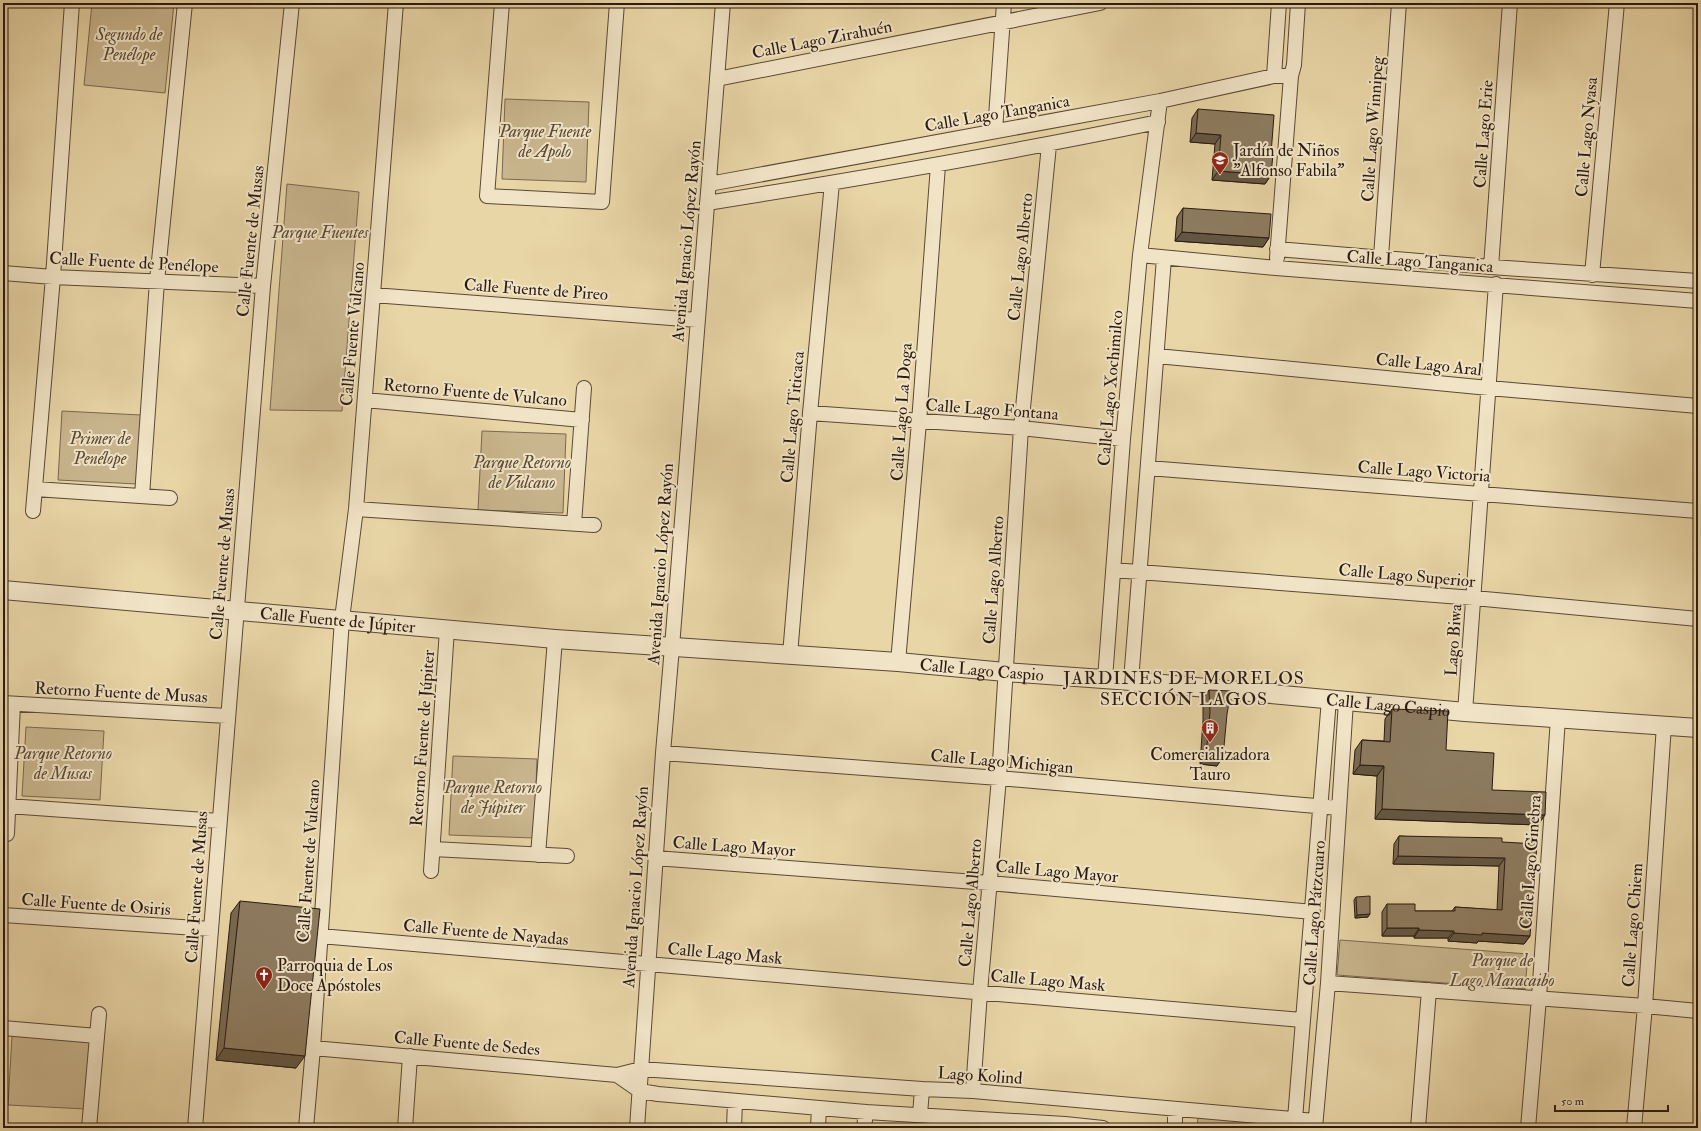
<svg xmlns="http://www.w3.org/2000/svg" width="1701" height="1131" font-family="'IM FELL Double Pica',serif">
  <style>
    .green { fill: #c9b68e; stroke: #7a6850 }
    .lines { fill: none; stroke-linecap: round; stroke-linejoin: round }
    .minor-casing { stroke: #5a4836; stroke-width: 16 }
    .tertiary-casing { stroke: #5a4836; stroke-width: 20 }
    .minor { stroke: #f1e4c6; stroke-width: 14 }
    .tertiary { stroke: #f1e4c6; stroke-width: 18 }
    .wall { fill: #796a52; stroke: #2a1911 }
    .shaded-wall { fill: #635642; stroke: #2a1911 }
    .building { fill: #8d7b5f; stroke: #2a1911 }
    .labels { text-anchor: middle; stroke-width: 4; stroke-linejoin: round; paint-order: stroke }
    .park-label { font-size: 17px; font-style: italic; fill: #5a4836; stroke: #f1e4c6 }
    .street-label { font-size: 17px; fill: #2a1911; stroke: #f1e4c6 }
    .poi-label { font-size: 17px; fill: #2a1911; stroke: #f1e4c6; text-anchor: start }
    .neighbourhood-label { font-size: 18px; letter-spacing: 1px; fill: #2a1911; stroke: #f1e4c6 }
  </style>
  <rect width="100%" height="100%" fill="#e9d6a7"/>
  <filter id="stains"><feTurbulence type="fractalNoise" baseFrequency=".005" numOctaves="4"/><feColorMatrix values="0 0 0 0 .2 0 0 0 0 .09 0 0 0 0 .02 0 0 0 .5 -.17"/></filter>
  <radialGradient id="worn" r=".72"><stop offset=".6" stop-color="#630" stop-opacity="0"/><stop offset="1" stop-color="#630" stop-opacity=".3"/></radialGradient>
  <path class="green" d="M 92,3 L 174,3 L 165,93 L 84,85 Z
    M 505,99 L 589,102 L 586,182 L 502,179 Z
    M 287,184 L 359,192 L 342,411 L 270,410 Z
    M 62,411 L 141,415 L 137,484 L 58,480 Z
    M 482,431 L 566,434 L 563,513 L 478,510 Z
    M 26,727 L 104,731 L 100,800 L 22,796 Z
    M 453,756 L 537,759 L 534,838 L 449,835 Z
    M 1340,940 L 1528,954 L 1525,989 L 1337,975 Z
    M 12,1036 L 90,1040 L 86,1109 L 8,1105 Z
    M 1198,1117 L 1309,1124 L 1309,1128 L 1197,1128 Z"/>
  <g class="lines">
    <g class="minor-casing">
      <path id="minor" d="M 502,3 L 487,196 L 602,202 L 617,3
        M 1274,76 L 1279,3
        M 717,79 L 1100,3
        M 995,131 L 1004,3
        M 709,184 L 1160,101 L 1274,76 L 1291,76
        M 707,203 C 858,179 1008,153 1158,122
        M 1277,249 L 1491,267 L 1698,281
        M 1140,255 L 1276,268 L 1698,301
        M 1381,257 L 1399,3
        M 1277,258 L 1291,76 L 1294,65 L 1298,3
        M 1491,267 L 1510,3
        M 3,273 L 53,277 L 263,286
        M 1592,275 L 1617,3
        M 373,295 L 697,320
        M 1157,356 L 1489,388 L 1698,406
        M 365,400 L 582,420
        M 810,413 L 1021,428 L 1123,439
        M 1148,468 L 1698,511
        M 35,489 L 170,498
        M 142,496 L 157,281 L 185,3
        M 356,509 L 594,525
        M 33,511 L 53,277 L 72,3
        M 574,524 L 584,388
        M 1113,570 L 1474,598 L 1698,619
        M 790,655 L 810,413 L 832,183
        M 898,662 L 919,422 L 938,165
        M 1105,679 L 1123,439 L 1140,255 L 1160,101
        M 1131,681 L 1164,258
        M 3,703 L 227,716
        M 1465,712 L 1496,284
        M 663,753 L 999,778 L 1339,808
        M 8,806 L 219,821
        M 7,834 L 13,704
        M 433,849 L 567,856
        M 538,855 L 555,639
        M 655,858 L 989,883 L 1313,912
        M 431,871 L 447,629
        M 3,915 L 211,929
        M 320,936 L 1302,1020
        M 1328,983 L 1645,1006 L 1698,1011
        M 3,1028 L 97,1036
        M 313,1048 L 617,1075 L 641,1069 L 922,1089 L 973,1091 L 1315,1121
        M 617,1075 L 640,1091 L 658,1094 L 866,1112 L 1065,1124 L 1103,1128
        M 973,1091 L 980,992 L 999,778 L 1021,428 L 1049,145
        M 920,1115 L 922,1089
        M 1295,1119 L 1329,699
        M 89,1128 L 99,1014
        M 195,1128 L 263,286 L 292,3
        M 306,1128 L 313,1048 L 342,619 L 356,509 L 396,3
        M 405,1128 L 410,1056
        M 637,1128 L 663,753 L 672,647 L 723,3
        M 734,1128 L 735,1101
        M 818,1128 L 819,1108
        M 864,1128 L 866,1112
        M 1175,1128 L 1175,1110
        M 1315,1128 L 1328,983 L 1346,701
        M 1418,1128 L 1429,990
        M 1528,1128 L 1539,998 L 1558,718
        M 1634,1128 L 1645,1006 L 1664,725"/>
    </g>
    <g class="tertiary-casing">
      <g id="tertiary">
        <path id="s1" d="M 3,590 L 555,639 L 898,662 L 1005,672 L 1131,681 L 1465,712 L 1698,728"/>
      </g>
    </g>
    <use href="#minor" class="minor"/>
    <use href="#tertiary" class="tertiary"/>
  </g>
  <path class="wall" d="M 1198,109 L 1271,154 L 1271,175 L 1265,184 L 1212,180 L 1215,144 L 1190,142 L 1192,118 Z
    M 1183,208 L 1269,238 L 1263,247 L 1175,241 L 1177,217 Z
    M 1209,690 L 1217,766 L 1200,764 L 1203,720 L 1203,699 Z
    M 1392,709 L 1446,750 L 1492,790 L 1538,825 L 1375,819 L 1377,776 L 1353,774 L 1355,750 L 1362,740 L 1384,741 L 1385,719 Z
    M 1399,836 L 1502,842 L 1530,936 L 1524,944 L 1478,941 L 1477,943 L 1448,941 L 1448,938 L 1414,938 L 1414,936 L 1382,936 L 1382,912 L 1387,904 L 1415,911 L 1452,911 L 1455,907 L 1497,910 L 1499,866 L 1393,864 L 1394,844 Z
    M 1356,897 L 1368,917 L 1355,918 L 1354,900 Z
    M 240,901 L 296,1068 L 216,1060 L 231,913 Z"/>
  <path class="shaded-wall" d="M 1196,133 L 1221,135 L 1215,144 L 1190,142 Z
    M 1218,171 L 1271,175 L 1265,184 L 1212,180 Z
    M 1182,232 L 1269,238 L 1263,247 L 1175,241 Z
    M 1206,755 L 1223,757 L 1217,766 L 1200,764 Z
    M 1360,765 L 1384,766 L 1377,776 L 1353,774 Z
    M 1382,809 L 1545,815 L 1538,825 L 1375,819 Z
    M 1398,856 L 1505,858 L 1499,866 L 1393,864 Z
    M 1370,914 L 1368,917 L 1355,918 L 1357,915 Z
    M 1387,928 L 1419,928 L 1414,936 L 1382,936 Z
    M 1419,930 L 1454,931 L 1448,938 L 1414,938 Z
    M 1454,933 L 1482,933 L 1530,936 L 1524,944 L 1478,941 L 1477,943 L 1448,941 Z
    M 224,1048 L 305,1056 L 296,1068 L 216,1060 Z"/>
  <path class="building" d="M 1198,109 L 1274,115 L 1271,154 L 1273,154 L 1271,175 L 1218,171 L 1221,135 L 1196,133 Z
    M 1183,208 L 1271,214 L 1269,238 L 1182,232 Z
    M 1209,690 L 1231,691 L 1227,714 L 1223,757 L 1206,755 L 1210,712 Z
    M 1392,709 L 1448,711 L 1446,750 L 1494,753 L 1492,790 L 1546,792 L 1545,815 L 1382,809 L 1384,766 L 1360,765 L 1362,740 L 1390,742 Z
    M 1399,836 L 1502,838 L 1502,842 L 1537,844 L 1530,936 L 1482,933 L 1482,935 L 1454,933 L 1454,931 L 1419,930 L 1419,928 L 1387,928 L 1387,904 L 1415,904 L 1415,911 L 1455,911 L 1455,907 L 1502,910 L 1505,858 L 1398,856 Z
    M 1370,896 L 1370,914 L 1357,915 L 1356,897 Z
    M 240,901 L 320,909 L 305,1056 L 224,1048 Z"/>
  <defs>
    <g id="school-pin" transform="scale(0.9)"><path d="M0 17L-7.5 6A9.5 9.5 0 1 1 7.5 6Z" fill="#8f2418" stroke="#f1e4c6"/><path d="M0-5L7-2L0 1L-7-2ZM-4 1L0 2.5L4 1V4Q0 6-4 4Z" fill="#fff"/></g>
    <g id="building-pin" transform="scale(0.9)"><path d="M0 17L-7.5 6A9.5 9.5 0 1 1 7.5 6Z" fill="#8f2418" stroke="#f1e4c6"/><path d="M-4-6H4V6H1V3H-1V6H-4ZM-2.5-4.3h1.7v1.8h-1.7ZM.8-4.3h1.7v1.8H.8ZM-2.5-1h1.7V.8h-1.7ZM.8-1h1.7V.8H.8Z" fill="#fff"/></g>
    <g id="church-pin" transform="scale(0.9)"><path d="M0 17L-7.5 6A9.5 9.5 0 1 1 7.5 6Z" fill="#8f2418" stroke="#f1e4c6"/><path d="M-1.2-6h2.4v3.5h3.3v2.4h-3.3V6h-2.4V-.1h-3.3v-2.4h3.3Z" fill="#fff"/></g>
  </defs>
  <g fill-rule="evenodd">
    <use href="#school-pin" x="1220" y="160"/>
    <use href="#building-pin" x="1210" y="728"/>
    <use href="#church-pin" x="264" y="975"/>
  </g>
  <g class="labels">
    <g class="park-label">
      <text x="129" y="40">Segundo de<tspan x="129" dy="20">Penélope</tspan></text>
      <text x="545" y="137">Parque Fuente<tspan x="545" dy="20">de Apolo</tspan></text>
      <text x="320" y="238">Parque Fuentes</text>
      <text x="100" y="444">Primer de<tspan x="100" dy="20">Penélope</tspan></text>
      <text x="522" y="468">Parque Retorno<tspan x="522" dy="20">de Vulcano</tspan></text>
      <text x="63" y="759">Parque Retorno<tspan x="63" dy="20">de Musas</tspan></text>
      <text x="493" y="793">Parque Retorno<tspan x="493" dy="20">de Júpiter</tspan></text>
      <text x="1502" y="966">Parque de<tspan x="1502" dy="20">Lago Maracaibo</tspan></text>
    </g>
    <g class="street-label">
      <text transform="translate(822 39) rotate(-11)" y="6">Calle Lago Zirahuén</text>
      <text transform="translate(997 113) rotate(-10)" y="6">Calle Lago Tanganica</text>
      <text transform="translate(1372 129) rotate(-86)" y="6">Calle Lago Winnipeg</text>
      <text transform="translate(1483 134) rotate(-86)" y="6">Calle Lago Erie</text>
      <text transform="translate(1586 137) rotate(-85)" y="6">Calle Lago Nyasa</text>
      <text transform="translate(250 241) rotate(-84)" y="6">Calle Fuente de Musas</text>
      <text transform="translate(686 241) rotate(-85)" y="6">Avenida Ignacio López Rayón</text>
      <text transform="translate(1020 257) rotate(-84)" y="6">Calle Lago Alberto</text>
      <text transform="translate(1420 261) rotate(4)" y="6">Calle Lago Tanganica</text>
      <text transform="translate(134 262) rotate(3)" y="6">Calle Fuente de Penélope</text>
      <text transform="translate(536 289) rotate(4)" y="6">Calle Fuente de Pireo</text>
      <text transform="translate(352 334) rotate(-85)" y="6">Calle Fuente Vulcano</text>
      <text transform="translate(1429 364) rotate(6)" y="6">Calle Lago Aral</text>
      <text transform="translate(1110 388) rotate(-85)" y="6">Calle Lago Xochimilco</text>
      <text transform="translate(475 392) rotate(5)" y="6">Retorno Fuente de Vulcano</text>
      <text transform="translate(992 409) rotate(4)" y="6">Calle Lago Fontana</text>
      <text transform="translate(901 412) rotate(-86)" y="6">Calle Lago La Doga</text>
      <text transform="translate(792 417) rotate(-85)" y="6">Calle Lago Titicaca</text>
      <text transform="translate(1424 471) rotate(4)" y="6">Calle Lago Victoria</text>
      <text transform="translate(222 564) rotate(-85)" y="6">Calle Fuente de Musas</text>
      <text transform="translate(660 564) rotate(-86)" y="6">Avenida Ignacio López Rayón</text>
      <text transform="translate(1407 575) rotate(5)" y="6">Calle Lago Superior</text>
      <text transform="translate(993 580) rotate(-86)" y="6">Calle Lago Alberto</text>
      <text dy="6" stroke="none"><textPath href="#s1" startOffset="336">Calle Fuente de Júpiter</textPath></text>
      <text transform="translate(1453 640) rotate(-86)" y="6">Lago Biwa</text>
      <text dy="6" stroke="none"><textPath href="#s1" startOffset="982">Calle Lago Caspio</textPath></text>
      <text transform="translate(121 692) rotate(3)" y="6">Retorno Fuente de Musas</text>
      <text dy="6" stroke="none"><textPath href="#s1" startOffset="1390">Calle Lago Caspio</textPath></text>
      <text transform="translate(422 738) rotate(-86)" y="6">Retorno Fuente de Júpiter</text>
      <text transform="translate(1002 761) rotate(5)" y="6">Calle Lago Michigan</text>
      <text transform="translate(734 846) rotate(4)" y="6">Calle Lago Mayor</text>
      <text transform="translate(308 861) rotate(-86)" y="6">Calle Fuente de Vulcano</text>
      <text transform="translate(1530 862) rotate(-86)" y="6">Calle Lago Ginebra</text>
      <text transform="translate(1057 871) rotate(5)" y="6">Calle Lago Mayor</text>
      <text transform="translate(196 887) rotate(-86)" y="6">Calle Fuente de Musas</text>
      <text transform="translate(635 887) rotate(-86)" y="6">Avenida Ignacio López Rayón</text>
      <text transform="translate(970 903) rotate(-85)" y="6">Calle Lago Alberto</text>
      <text transform="translate(96 904) rotate(4)" y="6">Calle Fuente de Osiris</text>
      <text transform="translate(1314 913) rotate(-86)" y="6">Calle Lago Pátzcuaro</text>
      <text transform="translate(1632 925) rotate(-86)" y="6">Calle Lago Chiem</text>
      <text transform="translate(486 932) rotate(5)" y="6">Calle Fuente de Nayadas</text>
      <text transform="translate(725 953) rotate(5)" y="6">Calle Lago Mask</text>
      <text transform="translate(1048 980) rotate(5)" y="6">Calle Lago Mask</text>
      <text transform="translate(467 1043) rotate(5)" y="6">Calle Fuente de Sedes</text>
      <text transform="translate(980 1075) rotate(4)" y="6">Lago Kolind</text>
    </g>
    <g class="poi-label">
      <text x="1233" y="156">Jardín de Niños<tspan x="1233" dy="20">"Alfonso Fabila"</tspan></text>
      <text x="1210" y="760" text-anchor="middle">Comercializadora<tspan x="1210" dy="20">Tauro</tspan></text>
      <text x="277" y="971">Parroquia de Los<tspan x="277" dy="20">Doce Apóstoles</tspan></text>
    </g>
    <g class="neighbourhood-label">
      <text x="1184" y="684">JARDINES DE MORELOS<tspan x="1184" dy="21">SECCIÓN LAGOS</tspan></text>
    </g>
  </g>
  <rect width="1701" height="1131" fill="none" stroke="#e9d6a7" stroke-width="16"/>
  <rect x="4" y="4" width="1693" height="1123" fill="none" stroke="#2a1911" stroke-width="2"/>
  <rect x="8" y="8" width="1685" height="1115" fill="none" stroke="#2a1911"/>
  <path d="M1555 1105v6h113v-6" fill="none" stroke="#2a1911" stroke-width="2"/>
  <text x="1561" y="1105" font-size="12" fill="#2a1911" stroke="#f1e4c6" stroke-width="3" paint-order="stroke">50 m</text>
  <rect width="100%" height="100%" filter="url(#stains)"/>
  <rect width="100%" height="100%" fill="url(#worn)"/>
</svg>
